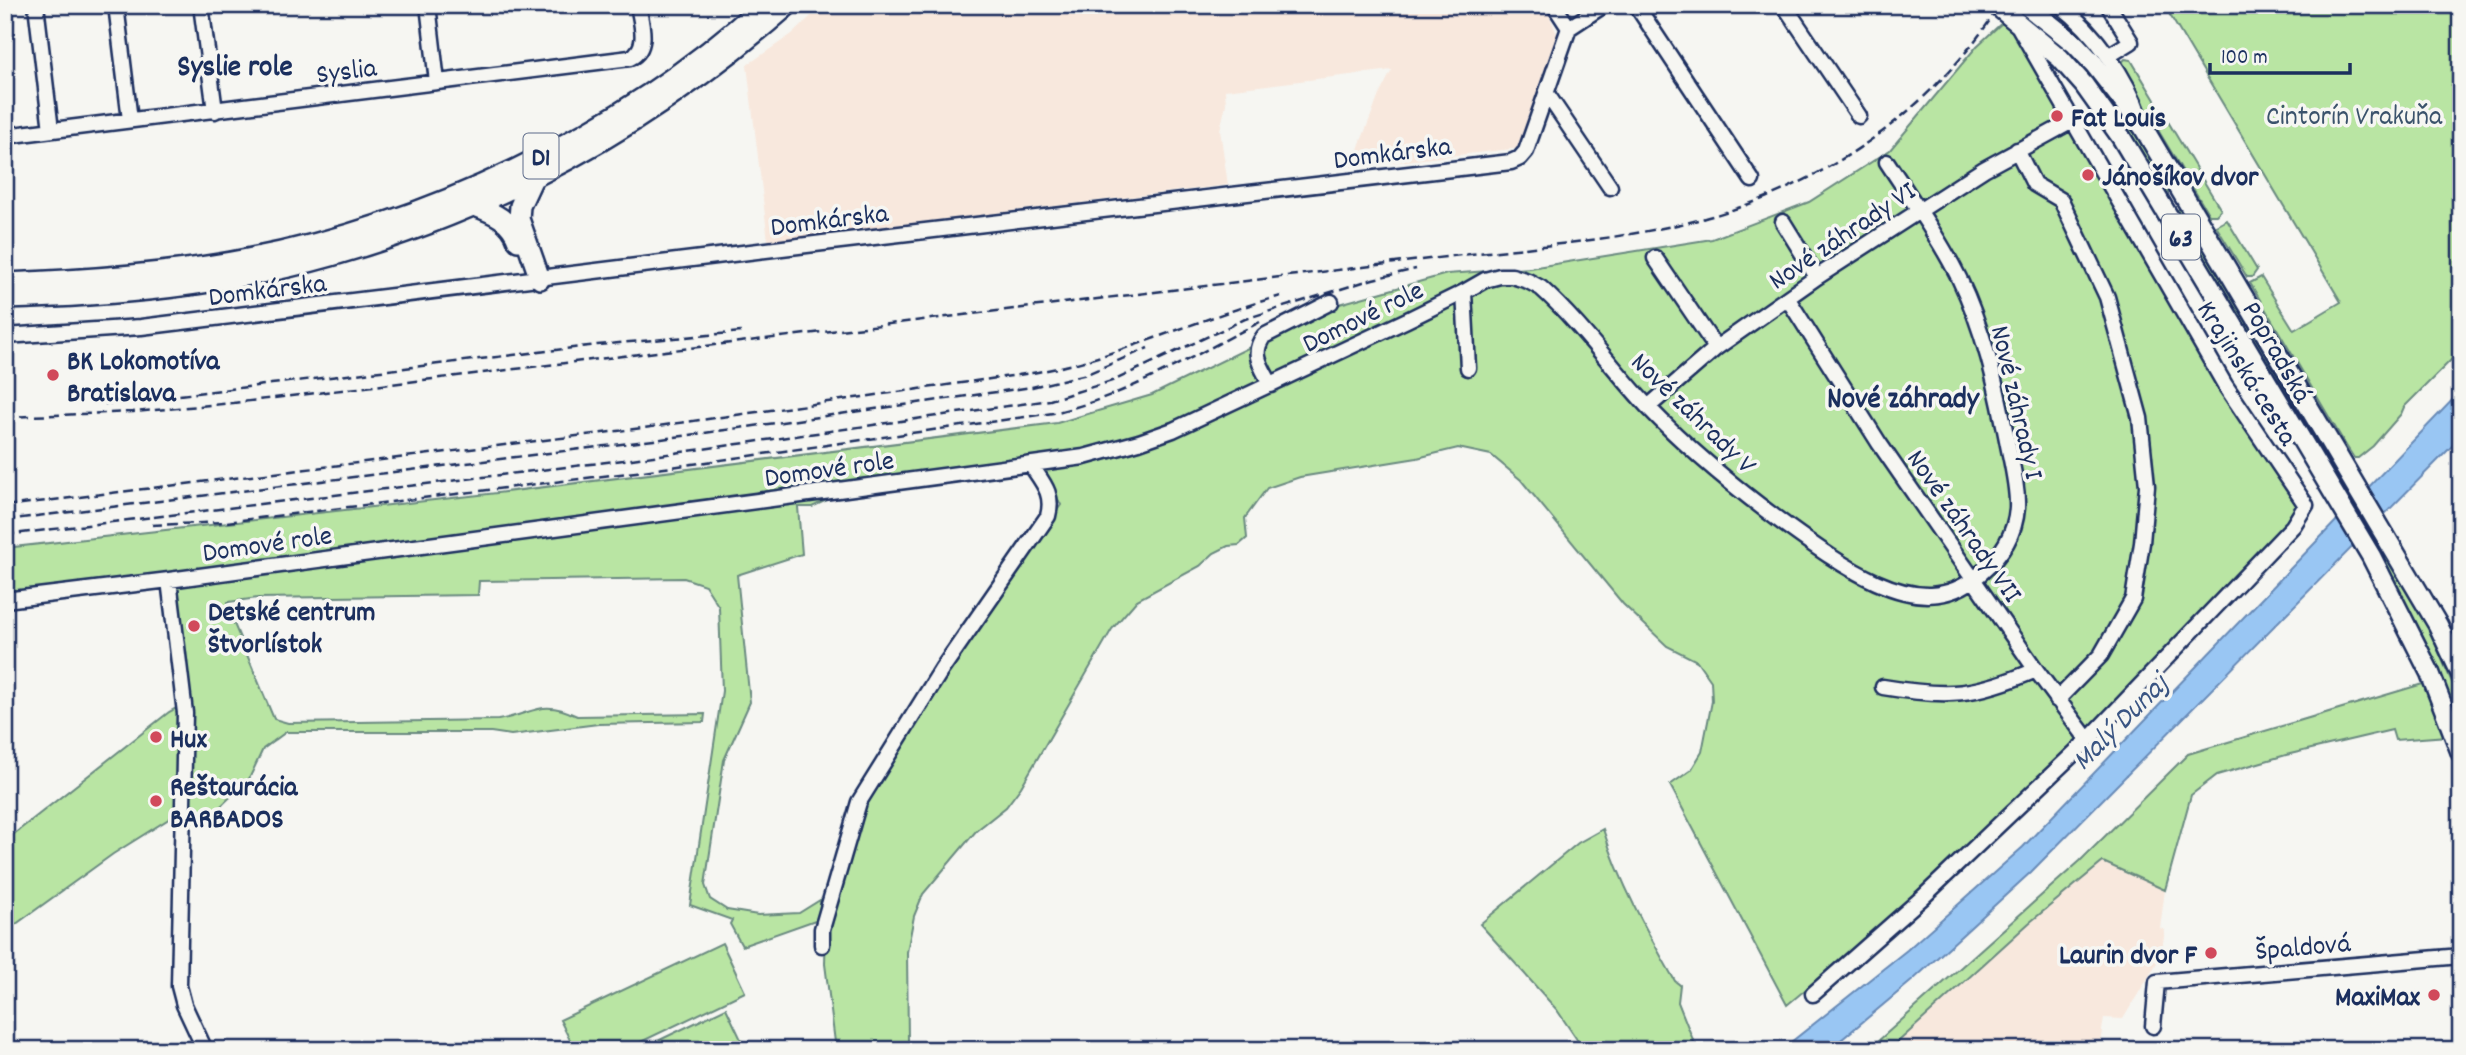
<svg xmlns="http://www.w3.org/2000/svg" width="2466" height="1055" font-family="Dekko,sans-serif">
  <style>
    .built { fill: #f8e8dd }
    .green { fill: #b9e5a3; stroke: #6a8a80; stroke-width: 2 }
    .water { fill: #99c6f3; stroke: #678ab7; stroke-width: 2 }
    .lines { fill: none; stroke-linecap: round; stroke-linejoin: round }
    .minor-casing { stroke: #1b2f5e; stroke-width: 19 }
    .major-casing { stroke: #1b2f5e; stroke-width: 23 }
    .highway-casing { stroke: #1b2f5e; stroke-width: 24 }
    .minor { stroke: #f6f6f2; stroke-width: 14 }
    .major { stroke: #f6f6f2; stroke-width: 18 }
    .highway { stroke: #f6f6f2; stroke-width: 19 }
    .rail { stroke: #1b2f5e; stroke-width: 2.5; stroke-dasharray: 10 5; stroke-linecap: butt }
    .poi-dot { fill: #d1495b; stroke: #f6f6f2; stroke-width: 2.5 }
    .labels { text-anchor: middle; stroke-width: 7; stroke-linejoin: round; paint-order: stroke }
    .shield { fill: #f6f6f2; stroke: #5d6b8a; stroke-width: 2 }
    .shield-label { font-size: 26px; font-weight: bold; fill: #1b2f5e }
    .street-label { font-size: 28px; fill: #1b2f5e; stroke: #f6f6f2 }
    .park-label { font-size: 28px; fill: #3b536c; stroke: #f6f6f2 }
    .poi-label { font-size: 28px; font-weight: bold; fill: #1b2f5e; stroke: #f6f6f2; text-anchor: start }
    .neighbourhood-label { font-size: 30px; font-weight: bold; fill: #1b2f5e; stroke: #f6f6f2 }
    .water-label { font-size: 30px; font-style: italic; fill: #3a5583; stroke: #f6f6f2 }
  </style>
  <rect width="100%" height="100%" fill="#f6f6f2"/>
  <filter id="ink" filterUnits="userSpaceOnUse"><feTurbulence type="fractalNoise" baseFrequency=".0143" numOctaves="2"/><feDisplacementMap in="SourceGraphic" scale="14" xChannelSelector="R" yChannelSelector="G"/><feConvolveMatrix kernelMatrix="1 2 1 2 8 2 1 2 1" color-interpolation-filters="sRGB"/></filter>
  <g filter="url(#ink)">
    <path class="built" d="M 823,5 L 1545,5 L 1557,34 L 1557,43 L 1521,148 L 1351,167 L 1379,95 L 1392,70 L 1225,90 L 1226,104 L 1220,130 L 1228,185 L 768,241 L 747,65 L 792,34 Z
      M 2103,861 L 2165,890 L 2160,928 L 2165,930 L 2161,956 L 2123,1019 L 2104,1018 L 2099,1050 L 1889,1050 L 2029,923 Z"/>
    <path class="green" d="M 2007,5 L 2017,5 L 2029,13 L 2059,39 L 2110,93 L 2173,191 L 2163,196 L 2101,94 L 2067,55 Z
      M 2164,5 L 2461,5 L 2461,350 L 2404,407 L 2401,414 L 2373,446 L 2358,458 L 2354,458 L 2345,444 L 2250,283 L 2261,277 L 2294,330 L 2341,302 Z
      M 2004,21 L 2024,42 L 2300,512 L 2066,754 L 1935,882 L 1787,1005 L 1670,785 L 1691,770 L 1702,752 L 1712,701 L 1711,681 L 1697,661 L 1667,646 L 1623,604 L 1521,480 L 1491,455 L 1458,448 L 1417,458 L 1300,477 L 1267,488 L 1245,518 L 1247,538 L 1239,545 L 1228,546 L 1214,553 L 1200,566 L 1137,600 L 1112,629 L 1021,787 L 1006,807 L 976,831 L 923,894 L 914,916 L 907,952 L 908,1040 L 911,1050 L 836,1050 L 825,964 L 826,926 L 863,805 L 991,602 L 1061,505 L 1037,460 L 5,595 L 5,548 L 497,493 L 1057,423 L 1152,395 L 1336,305 L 1447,274 L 1530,268 L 1712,239 L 1809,202 L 1890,150 L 1977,46 Z
      M 2125,59 L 2131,60 L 2221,210 L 2216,215 L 2209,215 L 2119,65 Z
      M 2182,207 L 2332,462 L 2329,464 L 2323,457 L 2175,212 Z
      M 2227,220 L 2257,270 L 2252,277 L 2247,277 L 2216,226 Z
      M 829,499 L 812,507 L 798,507 L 802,554 L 737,575 L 750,702 L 724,760 L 705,885 L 710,899 L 727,910 L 758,915 L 799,913 L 820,900 L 821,918 L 742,946 L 730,924 L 732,920 L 690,905 L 722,691 L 719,607 L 705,585 L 684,578 L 479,581 L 478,595 L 258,598 L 228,602 L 229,612 L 274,719 L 288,723 L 498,720 C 534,714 541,698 577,716 L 705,714 L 704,722 L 598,724 L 511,735 L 491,732 L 286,732 L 263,749 L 249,779 L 219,808 L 195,822 L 180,812 L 113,854 L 5,932 L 5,841 L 169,712 L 189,701 L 175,582 Z
      M 2385,552 L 2421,611 L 2461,703 L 2461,723 L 2426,642 L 2381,557 L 2382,553 Z
      M 2426,683 L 2447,736 L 2395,740 L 2392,730 L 2286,755 L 2217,775 L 2191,795 L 2165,890 L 2103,862 L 2029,923 L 1889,1050 L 1868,1050 L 2080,861 L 2188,754 Z
      M 1603,829 C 1620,883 1647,932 1675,981 L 1680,985 L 1678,1002 L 1697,1050 L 1584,1050 L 1557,1010 L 1480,924 L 1578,843 Z
      M 722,943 L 745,992 L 624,1050 L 575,1050 L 560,1020 Z
      M 726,1008 L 746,1050 L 639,1050 Z"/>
    <path class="water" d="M 2461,391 L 2461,437 L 2031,872 L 1914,979 L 1829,1050 L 1781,1050 L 1907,950 L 2023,847 Z"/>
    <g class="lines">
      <g class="minor-casing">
        <path id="minor" d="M 36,5 L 51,130
          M 116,5 L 130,120
          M 201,5 L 215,111
          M 428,5 L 437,82
          M 1554,5 L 1569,28
          M 1636,5 L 1752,180
          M 1784,5 L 1859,116
          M 2060,5 C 2096,33 2126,76 2141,119
          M 1569,28 L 1604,5
          M 2108,56 L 2131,42 L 2108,5
          M 1547,94 L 1610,187
          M 5,136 L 630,58 C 650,48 641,23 638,5
          M 2017,150 L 2034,184 L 2061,200 L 2107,297 L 2140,418 L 2147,486 L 2142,543 L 2133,599 L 2101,655 L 2057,700
          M 1783,222 L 1817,277
          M 1655,258 L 1716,348
          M 1464,292 L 1468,368
          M 1788,299 L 1879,443 L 2036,670 L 2088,740
          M 5,336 L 141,327 L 823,243 L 1511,162 L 1520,158 L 1526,151 L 1569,28
          M 1271,385 C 1262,367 1250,354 1264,336 L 1331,302
          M 1648,407 L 1716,348 L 1817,277 L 1984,169 L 2074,120
          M 169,580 L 185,713 L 179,986 L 184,1005 L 205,1050
          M 5,600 L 169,580 L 1084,457 L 1139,442 L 1173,430 L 1407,320 L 1464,292 L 1485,280 L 1500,276 L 1512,276 L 1528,281 L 1541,288 C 1580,323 1612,368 1647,406 C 1689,450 1734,487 1783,523 C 1812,544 1843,567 1876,582 C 1914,599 1948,602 1980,574 C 2000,557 2015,536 2017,508 C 2018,486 2011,461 2007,440 C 1996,384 1984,330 1959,278 C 1939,238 1912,200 1887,162
          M 1883,687 C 1948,698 1975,696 2036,670
          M 822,945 L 822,929 L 859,802 L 942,669 L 1048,516 C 1054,494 1043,483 1031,465
          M 1813,994 L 1923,897 L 2088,740 L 2293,526 L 2306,505 L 2225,385 L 2020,29
          M 2153,1026 L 2157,982 L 2461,956"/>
      </g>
      <g class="major-casing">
        <path id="major" d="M 2026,5 L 2075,44 L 2094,64 L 2143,127 L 2438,625 L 2461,674
          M 2002,10 L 2060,58 L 2084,85 L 2121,137 L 2371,556 L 2430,673 L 2461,753"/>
      </g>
      <g class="highway-casing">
        <path id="highway" d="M 533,178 L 520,206 L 519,219 L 540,279
          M 475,206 C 494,213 511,220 518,241
          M 5,283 C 81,280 157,275 231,262 C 419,229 623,134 763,5
          M 5,299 C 114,296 226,286 331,256 C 501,208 655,122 788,5"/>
      </g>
      <use href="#minor" class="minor"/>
      <use href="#major" class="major"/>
      <use href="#highway" class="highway"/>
      <path class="rail" d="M 105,404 L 597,345 L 742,332
        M 5,417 L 133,412 L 233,403 L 1429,259 C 1513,248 1599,243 1681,224 C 1811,195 1928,118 2000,5
        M 5,506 L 651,427 L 1032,373 C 1118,358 1197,318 1281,296
        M 5,520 L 654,440 L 1032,387 L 1087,374 L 1148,348
        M 152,525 L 226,522 L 636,472 L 1053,413 C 1128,396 1194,355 1262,321
        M 5,535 L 632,459 L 1050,400 L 1115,380 L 1245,319 L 1373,279 L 1416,269"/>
    </g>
  </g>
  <g class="poi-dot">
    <circle cx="2057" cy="116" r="7"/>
    <circle cx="2088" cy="175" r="7"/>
    <circle cx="53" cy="375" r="7"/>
    <circle cx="194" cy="626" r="7"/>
    <circle cx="156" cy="737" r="7"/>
    <circle cx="156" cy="801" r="7"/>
    <circle cx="2211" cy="953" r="7"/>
    <circle cx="2434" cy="995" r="7"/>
  </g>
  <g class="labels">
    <g class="shield">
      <rect x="523.5" y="133.5" width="35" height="45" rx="5"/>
      <rect x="2162" y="214.5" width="38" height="45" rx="5"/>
    </g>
    <g class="shield-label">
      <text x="541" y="165">D1</text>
      <text x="2181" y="246">63</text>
    </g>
    <g class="street-label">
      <text transform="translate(346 69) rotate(-7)" y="10">Syslia</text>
      <text transform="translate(1392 151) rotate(-7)" y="10">Domkárska</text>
      <text transform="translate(829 218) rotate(-7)" y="10">Domkárska</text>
      <text transform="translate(1841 234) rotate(-34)" y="10">Nové záhrady VI</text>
      <text transform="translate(267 288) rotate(-7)" y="10">Domkárska</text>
      <text transform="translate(1362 315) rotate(-26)" y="10">Domové role</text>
      <text transform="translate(2279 351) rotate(60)" y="10">Popradská</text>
      <text transform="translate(2249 372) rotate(58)" y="10">Krajinská cesta</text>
      <text transform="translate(2019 402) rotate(77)" y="10">Nové záhrady I</text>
      <text transform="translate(1695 412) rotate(44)" y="10">Nové záhrady V</text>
      <text transform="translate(829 467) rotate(-8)" y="10">Domové role</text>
      <text transform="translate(1966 525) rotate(55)" y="10">Nové záhrady VII</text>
      <text transform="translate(267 542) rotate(-8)" y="10">Domové role</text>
      <text transform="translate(2303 945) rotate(-5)" y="10">Špaldová</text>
    </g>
    <g class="park-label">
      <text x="2354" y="124">Cintorín Vrakuňa</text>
    </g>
    <g class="poi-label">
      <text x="2071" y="126">Fat Louis</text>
      <text x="2102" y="185">Jánošíkov dvor</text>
      <text x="67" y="369">BK Lokomotíva<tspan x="67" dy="32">Bratislava</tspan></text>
      <text x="208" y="620">Detské centrum<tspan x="208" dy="32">Štvorlístok</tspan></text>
      <text x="170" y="747">Hux</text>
      <text x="170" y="795">Reštaurácia<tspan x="170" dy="32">BARBADOS</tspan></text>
      <text x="2197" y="963" text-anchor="end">Laurin dvor F</text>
      <text x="2420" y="1005" text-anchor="end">MaxiMax</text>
    </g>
    <g class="neighbourhood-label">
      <text x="235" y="75">Syslie role</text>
      <text x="1903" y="407">Nové záhrady</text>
    </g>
    <g class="water-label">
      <text transform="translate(2119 721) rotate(-45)" y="10">Malý Dunaj</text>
    </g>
  </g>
  <rect width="2466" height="1055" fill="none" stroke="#f6f6f2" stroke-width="28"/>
  <rect x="14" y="14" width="2438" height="1027" fill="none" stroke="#1b2f5e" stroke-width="2.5" filter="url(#ink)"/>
  <path d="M2210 63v10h140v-10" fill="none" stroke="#1b2f5e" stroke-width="3.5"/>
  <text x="2221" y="63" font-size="21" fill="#1b2f5e" stroke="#f6f6f2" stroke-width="5" paint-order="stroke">100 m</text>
</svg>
